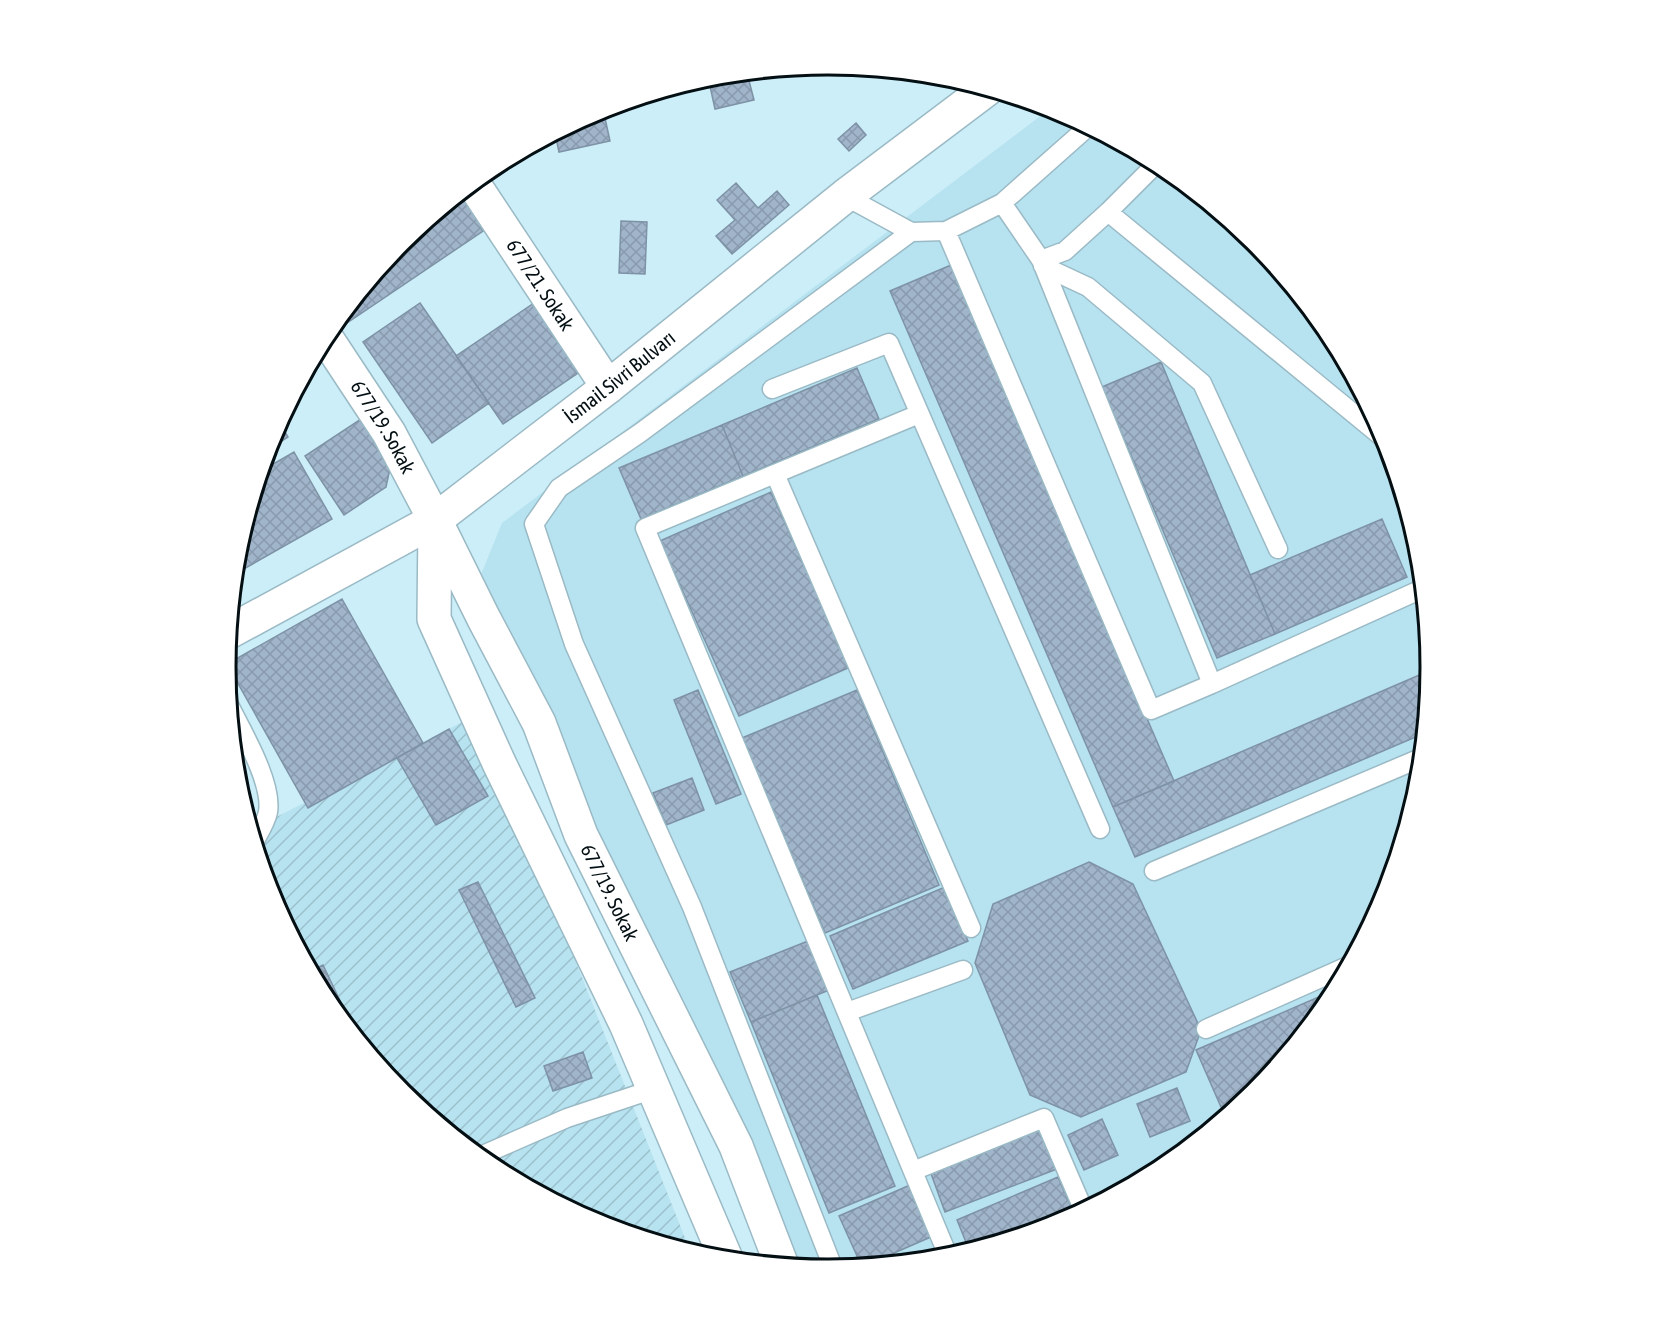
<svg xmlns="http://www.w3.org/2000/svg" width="1657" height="1335" font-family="'Asap Condensed',sans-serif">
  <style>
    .built { fill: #b7e2f0 }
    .industrial { fill: url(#industrial-furrows) }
    .building { fill: url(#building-cross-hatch); stroke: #7e92a6; stroke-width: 1.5 }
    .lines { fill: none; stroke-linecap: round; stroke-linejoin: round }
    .service-casing { stroke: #9abac5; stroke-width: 21 }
    .minor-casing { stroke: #9abac5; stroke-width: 36 }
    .tertiary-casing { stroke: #9abac5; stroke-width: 36 }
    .secondary-casing { stroke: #9abac5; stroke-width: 36 }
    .service { stroke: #fff; stroke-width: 18 }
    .minor { stroke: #fff; stroke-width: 33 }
    .tertiary { stroke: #fff; stroke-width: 33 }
    .secondary { stroke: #fff; stroke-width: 33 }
    .labels { text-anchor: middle; stroke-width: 4.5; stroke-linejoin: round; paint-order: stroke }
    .street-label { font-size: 20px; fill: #040f13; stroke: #fff }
    .rim { fill: none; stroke: #040f13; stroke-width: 3 }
  </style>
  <defs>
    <pattern id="industrial-furrows" width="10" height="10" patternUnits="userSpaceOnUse" patternTransform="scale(1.5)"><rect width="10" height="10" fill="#b7e2f0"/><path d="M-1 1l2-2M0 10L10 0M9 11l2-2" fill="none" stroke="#9cc1cd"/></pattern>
    <pattern id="building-cross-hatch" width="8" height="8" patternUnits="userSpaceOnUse" patternTransform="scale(1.5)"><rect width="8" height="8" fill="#a0b4ca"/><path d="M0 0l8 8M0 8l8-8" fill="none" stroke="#889aad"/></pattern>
  </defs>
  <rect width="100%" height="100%" fill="#cceef8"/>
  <path class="built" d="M 1051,108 L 1060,111 L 1164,166 L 1255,241 L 1330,333 L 1386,437 L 1420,550 L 1431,668 L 1420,785 L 1385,899 L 1330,1003 L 1255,1094 L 1163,1169 L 1059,1225 L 946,1259 L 828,1270 L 796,1267 L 480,577 L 502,523 Z"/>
  <path class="industrial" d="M 464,721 L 549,894 L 691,1253 L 597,1224 L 493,1169 L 402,1094 L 327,1002 L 271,898 L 251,830 Z"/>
  <path class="building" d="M 747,73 L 754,100 L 715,109 L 708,77 Z
    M 603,109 L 610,141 L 559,152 L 555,133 Z
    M 856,123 L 866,135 L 849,151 L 838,139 Z
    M 736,183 L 758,208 L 777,191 L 789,205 L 732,254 L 716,236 L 735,220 L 717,200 Z
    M 467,188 L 492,225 L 344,325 L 339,318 L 402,241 Z
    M 621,221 L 647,222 L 645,274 L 619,273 Z
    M 951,265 L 1174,781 L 1113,807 L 890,291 Z
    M 420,303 L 489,403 L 432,443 L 363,342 Z
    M 534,303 L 581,371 L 503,424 L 456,356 Z
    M 1161,362 L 1275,634 L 1217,658 L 1102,387 Z
    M 857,368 L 879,419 L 743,476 L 722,425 Z
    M 364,417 L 392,459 L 386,487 L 344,515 L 305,456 Z
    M 279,422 L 288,437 L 268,450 L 272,436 Z
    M 722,425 L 743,476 L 641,519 L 619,468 Z
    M 294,452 L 332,519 L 235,574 L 237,550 L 261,471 Z
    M 771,492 L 850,667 L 739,716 L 660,541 Z
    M 1382,519 L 1407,577 L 1275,634 L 1250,575 Z
    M 342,599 L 423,743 L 308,808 L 227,664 Z
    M 1431,670 L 1425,733 L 1135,857 L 1113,807 Z
    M 698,690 L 741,794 L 716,804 L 674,700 Z
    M 857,690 L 939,885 L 825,933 L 742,738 Z
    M 449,729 L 488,796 L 436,825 L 397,758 Z
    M 692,778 L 704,810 L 666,825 L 653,793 Z
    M 1089,862 L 1133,884 L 1201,1030 L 1186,1072 L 1081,1117 L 1030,1095 L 975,963 L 993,904 Z
    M 478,882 L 535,998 L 516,1007 L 459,890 Z
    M 945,887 L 968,941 L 853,989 L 830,936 Z
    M 808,941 L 829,990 L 751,1022 L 730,972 Z
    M 323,965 L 347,1015 L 340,1018 L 327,1002 L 310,971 Z
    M 1337,989 L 1330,1003 L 1257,1091 L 1221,1107 L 1196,1050 Z
    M 817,995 L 895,1186 L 829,1213 L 751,1022 Z
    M 583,1052 L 592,1078 L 553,1091 L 544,1066 Z
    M 1177,1088 L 1190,1121 L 1150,1137 L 1137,1104 Z
    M 1102,1119 L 1118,1155 L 1084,1170 L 1068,1135 Z
    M 1041,1128 L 1057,1169 L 945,1212 L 930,1171 Z
    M 1058,1177 L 1075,1216 L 1059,1225 L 970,1252 L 957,1220 Z
    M 910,1185 L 933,1236 L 862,1267 L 839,1216 Z"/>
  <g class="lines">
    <g class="service-casing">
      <path id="service" d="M 845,196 L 911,232 L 946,231 L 1002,203 L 1089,126
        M 1002,203 L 1041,260 L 1065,251 L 1108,212 L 1387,441
        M 1108,212 L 1157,163
        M 946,231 L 1151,710 L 1212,684
        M 1041,260 L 1212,684 L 1424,588
        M 1043,266 L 1088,287 L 1202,383 L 1278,549
        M 772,389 L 889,343 L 1100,829
        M 919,414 L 645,528 L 949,1258
        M 775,474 L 971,928
        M 229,705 C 242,731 273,783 268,812 C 266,822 259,833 254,842
        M 1154,871 L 1423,757
        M 847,1012 L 963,970
        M 1206,1029 L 1350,965
        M 486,1163 L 485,1154 L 567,1118 L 654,1089
        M 913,1171 L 1044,1118 L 1084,1211
        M 834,1270 L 692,907 L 574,644 L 534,524 L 559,488 L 640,433 L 911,232"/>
    </g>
    <g class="minor-casing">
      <g id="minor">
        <path id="s1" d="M 473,183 L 608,387"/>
      </g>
    </g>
    <g class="tertiary-casing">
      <g id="tertiary">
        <path id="s2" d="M 325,336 L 389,433 L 435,520"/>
      </g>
    </g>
    <g class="secondary-casing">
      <g id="secondary">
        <path id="s3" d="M 435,520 L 483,617 L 539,723 L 581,835 L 736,1146 L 782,1266"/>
        <path d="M 435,525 L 434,619 L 499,763 L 626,1024 L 727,1261"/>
        <path id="s4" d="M 229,632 L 435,520 L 608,387 L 845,196 L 987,89"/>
      </g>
    </g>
    <use href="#service" class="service"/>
    <use href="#minor" class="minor"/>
    <use href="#tertiary" class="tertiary"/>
    <use href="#secondary" class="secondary"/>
  </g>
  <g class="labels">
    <g class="street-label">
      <text dy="7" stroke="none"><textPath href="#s1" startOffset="122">677/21. Sokak</textPath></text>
      <text dy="7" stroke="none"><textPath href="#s4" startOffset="468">İsmail Sivri Bulvarı</textPath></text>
      <text dy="7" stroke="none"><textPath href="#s2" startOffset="108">677/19. Sokak</textPath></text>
      <text dy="7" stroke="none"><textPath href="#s3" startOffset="412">677/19. Sokak</textPath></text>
    </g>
  </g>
  <path d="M0 0H1657V1335H0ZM236 667a592 592 0 1 1 1184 0a592 592 0 1 1-1184 0Z" fill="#fff" fill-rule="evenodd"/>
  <path class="rim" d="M236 667a592 592 0 1 1 1184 0a592 592 0 1 1-1184 0Z"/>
</svg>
